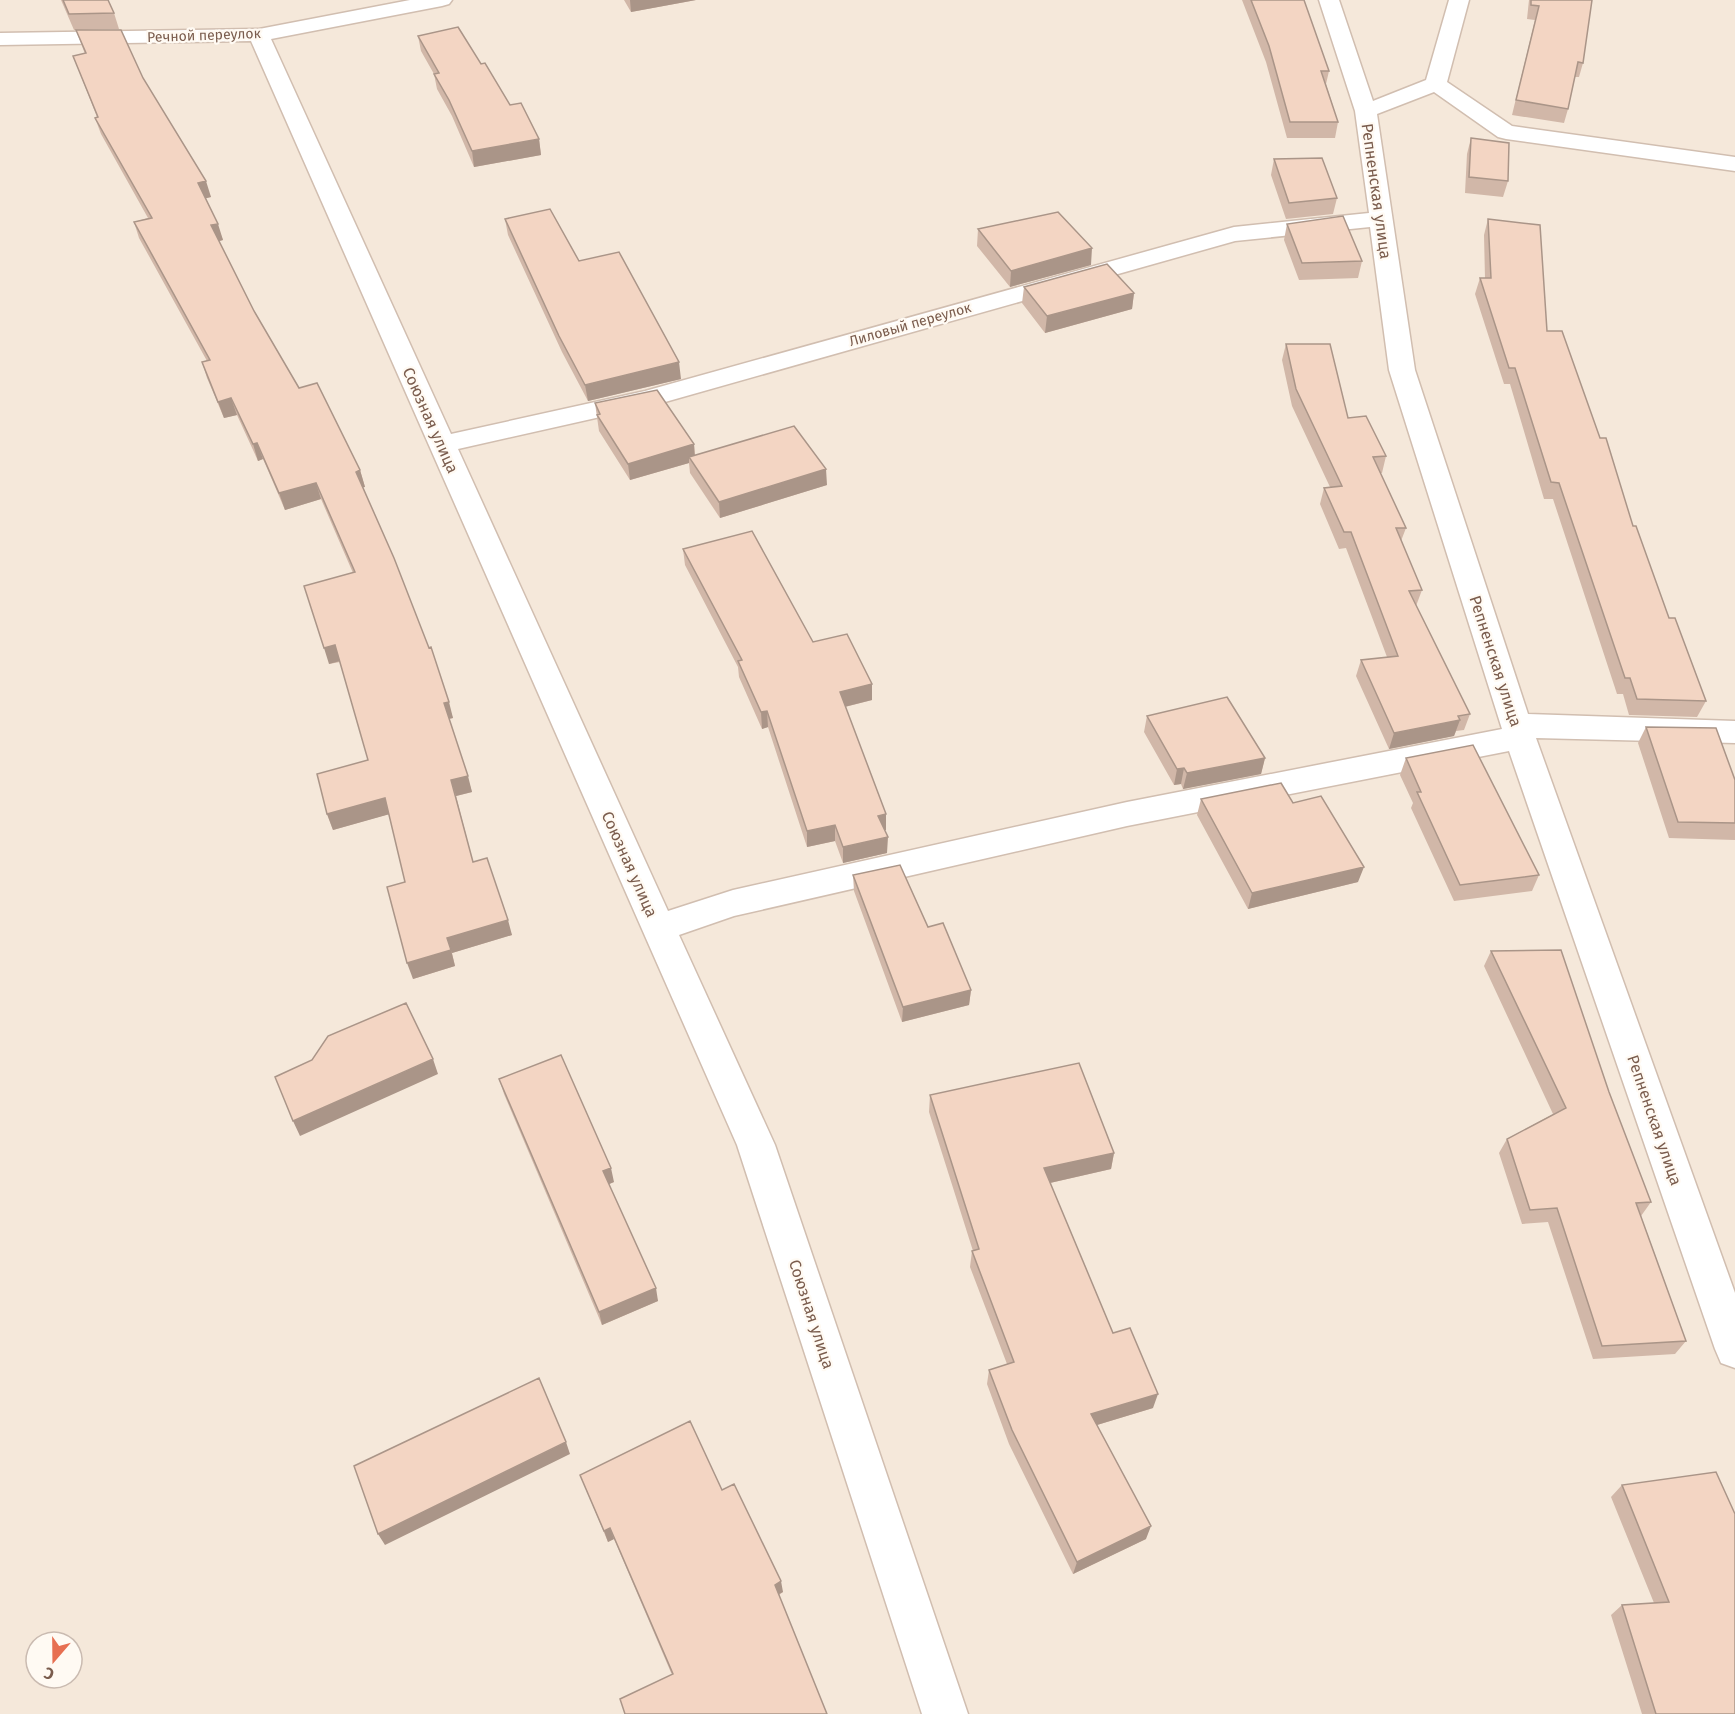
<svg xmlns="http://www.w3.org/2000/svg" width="1735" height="1714" font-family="'Fira Sans',sans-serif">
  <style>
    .residential { fill: #f5e8da; fill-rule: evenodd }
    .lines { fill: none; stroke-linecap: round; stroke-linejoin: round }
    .minor-casing { stroke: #d1beb0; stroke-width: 3 }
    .minor { fill: #fff; fill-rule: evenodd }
    .wall { fill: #d1b7a8 }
    .shaded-wall { fill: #aa9588 }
    .building { fill: #f3d5c3; stroke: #aa9588; stroke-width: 1.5 }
    .labels { text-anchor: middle; stroke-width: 4.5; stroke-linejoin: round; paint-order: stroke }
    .far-street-label { font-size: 14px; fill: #7a5c4d; stroke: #fffaf3 }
    .street-label { font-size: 16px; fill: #7a5c4d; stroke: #fffaf3 }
  </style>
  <rect width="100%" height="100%" fill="#fdf6ec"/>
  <path class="residential" d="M 0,0 L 1735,0 L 1735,1714 L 0,1714 ZM 36,1642 L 72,1642 L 72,1678 L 36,1678 Z"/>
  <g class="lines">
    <g class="minor-casing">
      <path id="minor" d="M 410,0 L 452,0 L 449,4 L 442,6 L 271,39 L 451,434 L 645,391 L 1234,227 L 1369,213 L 1355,111 L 1319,0 L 1339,0 L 1373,101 L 1426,80 L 1449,0 L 1469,0 L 1447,82 L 1512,126 L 1735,157 L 1735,171 L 1506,139 L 1498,137 L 1434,92 L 1377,114 L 1415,370 L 1528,714 L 1735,721 L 1735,743 L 1536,738 L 1735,1293 L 1735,1368 L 1721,1363 L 1715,1349 L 1509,751 L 1127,826 L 734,916 L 679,935 L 775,1145 L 968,1714 L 922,1714 L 737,1145 L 251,41 L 0,45 L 0,33 L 259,29 ZM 1370,227 L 1389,370 L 1502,729 L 1127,802 L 733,890 L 668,911 L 458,449 L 658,404 L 1235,241 Z"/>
    </g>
    <use href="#minor" class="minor"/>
  </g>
  <path class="wall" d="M 61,0 L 108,0 L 114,13 L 119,29 L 74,30 Z
    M 624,0 L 696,0 L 631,12 Z
    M 1242,0 L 1304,0 L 1329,71 L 1326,84 L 1338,122 L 1335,138 L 1287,138 L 1266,62 Z
    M 1529,0 L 1592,0 L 1583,63 L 1579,77 L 1575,77 L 1568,109 L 1564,123 L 1512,115 L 1535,20 L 1527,19 Z
    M 76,30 L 143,78 L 211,197 L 206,198 L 223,240 L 219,241 L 254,311 L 299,388 L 360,470 L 365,487 L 363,487 L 453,718 L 449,719 L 472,792 L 456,796 L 473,862 L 512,935 L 452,953 L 455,966 L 413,979 L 405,882 L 389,814 L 333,830 L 327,814 L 368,760 L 340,662 L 329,664 L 353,573 L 321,499 L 285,510 L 263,459 L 258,461 L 237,415 L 224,418 L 207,378 L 202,362 L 207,361 L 139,238 L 134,222 L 148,218 L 101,134 L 95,118 L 97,117 L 73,56 L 85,54 Z
    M 418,36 L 481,64 L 510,105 L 539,139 L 541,155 L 474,167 L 452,116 L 437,89 L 434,74 L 421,51 Z
    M 1471,138 L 1508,181 L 1503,197 L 1465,193 L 1467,154 Z
    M 1274,159 L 1337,198 L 1333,214 L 1286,219 L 1271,175 Z
    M 505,219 L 579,261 L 681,379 L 588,401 L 562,352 L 508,235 Z
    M 1488,219 L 1547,331 L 1600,438 L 1633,526 L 1669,618 L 1706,701 L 1697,717 L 1629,715 L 1623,694 L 1617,694 L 1553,499 L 1544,499 L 1510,384 L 1504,384 L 1475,294 L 1480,278 L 1485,278 L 1484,235 Z
    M 1287,224 L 1362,261 L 1358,278 L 1299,280 L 1284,240 Z
    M 978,229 L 1091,265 L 1010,287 L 977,246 Z
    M 1024,287 L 1134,293 L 1132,309 L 1045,333 L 1022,303 Z
    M 1286,344 L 1348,418 L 1386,456 L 1382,473 L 1380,473 L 1406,528 L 1401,541 L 1422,590 L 1416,606 L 1470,714 L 1464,730 L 1456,731 L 1454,736 L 1389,749 L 1356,676 L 1361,660 L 1387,657 L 1346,548 L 1339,549 L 1320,504 L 1324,488 L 1330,487 L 1292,406 L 1282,360 Z
    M 595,403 L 694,444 L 695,455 L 827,485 L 720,518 L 690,473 L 689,463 L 630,480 L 599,431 Z
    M 683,549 L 872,684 L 872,700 L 845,707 L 886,830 L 884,830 L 887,853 L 843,863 L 835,841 L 807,847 L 768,727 L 762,729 L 739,677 L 738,667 L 685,565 Z
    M 1147,716 L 1265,758 L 1261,774 L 1183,789 L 1181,784 L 1174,785 L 1144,732 Z
    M 1646,727 L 1735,780 L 1735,840 L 1669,838 L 1638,743 Z
    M 1406,758 L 1539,875 L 1532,891 L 1454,901 L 1411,808 L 1413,803 L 1400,775 Z
    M 1201,799 L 1358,882 L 1248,909 L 1197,815 Z
    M 853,875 L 928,927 L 971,990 L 969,1005 L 902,1022 L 854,891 Z
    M 1491,951 L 1609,1092 L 1651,1202 L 1641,1216 L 1686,1341 L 1675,1354 L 1593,1359 L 1548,1222 L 1522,1224 L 1499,1153 L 1507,1139 L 1553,1114 L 1484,966 Z
    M 499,1079 L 614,1182 L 609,1184 L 658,1301 L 602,1325 L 504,1094 Z
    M 930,1095 L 1114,1153 L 1111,1169 L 1050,1183 L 1113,1333 L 1153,1408 L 1097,1425 L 1146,1539 L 1073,1574 L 1009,1444 L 987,1384 L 989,1370 L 1007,1364 L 970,1267 L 972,1251 L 973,1251 L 929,1112 Z
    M 580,1475 L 722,1490 L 783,1592 L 672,1675 L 614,1539 L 608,1542 Z
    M 1622,1485 L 1735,1714 L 1642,1714 L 1611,1615 L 1622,1605 L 1654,1603 L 1611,1497 Z"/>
  <path class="shaded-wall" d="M 630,0 L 696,0 L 631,12 Z
    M 539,139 L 541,155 L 474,167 L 472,151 Z
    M 206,181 L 211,197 L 203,199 L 198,183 Z
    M 218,224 L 223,240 L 216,242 L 211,225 Z
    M 1092,248 L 1091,265 L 1010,287 L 1011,271 Z
    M 1134,293 L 1132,309 L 1045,333 L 1047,316 Z
    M 679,362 L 681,379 L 588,401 L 585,385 Z
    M 231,398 L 237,415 L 224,418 L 218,402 Z
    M 257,443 L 263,459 L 258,461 L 253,444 Z
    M 694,444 L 695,461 L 689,457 L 689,463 L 630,480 L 628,464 Z
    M 826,469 L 827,485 L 720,518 L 719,502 Z
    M 360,470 L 365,487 L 360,488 L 356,472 Z
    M 316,483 L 321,499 L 285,510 L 279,493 Z
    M 335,645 L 340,661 L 329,664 L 324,648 Z
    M 872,684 L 872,700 L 840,708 L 840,692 Z
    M 449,702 L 453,718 L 448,719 L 444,703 Z
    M 767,711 L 768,727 L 762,729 L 761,712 Z
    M 1460,720 L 1454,736 L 1389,749 L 1394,733 Z
    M 1265,758 L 1261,774 L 1183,789 L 1187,773 Z
    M 1184,768 L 1181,784 L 1174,785 L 1177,769 Z
    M 468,776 L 472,792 L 456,796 L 451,780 Z
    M 385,798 L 390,814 L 333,830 L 327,814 Z
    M 886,814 L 886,830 L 878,832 L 878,816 Z
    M 835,825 L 835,841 L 807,847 L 807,831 Z
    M 888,837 L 887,853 L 843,863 L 843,847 Z
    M 1364,867 L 1358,882 L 1248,909 L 1252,893 Z
    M 508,920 L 512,935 L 452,953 L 447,938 Z
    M 451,950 L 455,966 L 413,979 L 407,963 Z
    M 971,990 L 969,1005 L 902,1022 L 903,1007 Z
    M 433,1059 L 438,1074 L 300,1136 L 293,1121 Z
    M 1114,1153 L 1111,1169 L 1041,1185 L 1044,1168 Z
    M 611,1168 L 614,1182 L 607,1185 L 603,1171 Z
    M 656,1288 L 658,1301 L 602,1325 L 599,1312 Z
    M 1158,1394 L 1153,1408 L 1087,1428 L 1091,1414 Z
    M 566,1442 L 570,1454 L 385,1545 L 378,1534 Z
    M 1151,1526 L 1146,1539 L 1073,1574 L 1077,1562 Z
    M 610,1528 L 614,1539 L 608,1542 L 604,1531 Z
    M 781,1581 L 783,1592 L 777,1595 L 775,1585 Z"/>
  <path class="building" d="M 63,0 L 108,0 L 114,13 L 69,14 Z
    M 1251,0 L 1304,0 L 1329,71 L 1321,71 L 1338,122 L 1290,122 L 1269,46 Z
    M 1531,0 L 1592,0 L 1583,63 L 1578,62 L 1568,109 L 1516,100 L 1539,6 L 1531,5 Z
    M 458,27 L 481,64 L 485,63 L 510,105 L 521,103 L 539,139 L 472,151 L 449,100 L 434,74 L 439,73 L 418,36 Z
    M 76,30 L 121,30 L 143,78 L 206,181 L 198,183 L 218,224 L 211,225 L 254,311 L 299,388 L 317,383 L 360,470 L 356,472 L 394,558 L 429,648 L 431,647 L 449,702 L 444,703 L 468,776 L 451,780 L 473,862 L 487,858 L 508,920 L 447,938 L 451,950 L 407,963 L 387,887 L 405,882 L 385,798 L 327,814 L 317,774 L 368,760 L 335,645 L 324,648 L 304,586 L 355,572 L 316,483 L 279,493 L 257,443 L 253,444 L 231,398 L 218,402 L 202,362 L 210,360 L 134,222 L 152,218 L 95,118 L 98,117 L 73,56 L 86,53 Z
    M 1471,138 L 1509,143 L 1508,181 L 1469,177 Z
    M 1322,158 L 1337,198 L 1289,203 L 1274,159 Z
    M 550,209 L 579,261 L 619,252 L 679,362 L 585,385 L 559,336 L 505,219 Z
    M 1058,212 L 1092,248 L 1011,271 L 978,229 Z
    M 1343,216 L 1362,261 L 1302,263 L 1287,224 Z
    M 1488,219 L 1540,225 L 1547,331 L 1562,331 L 1600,438 L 1606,438 L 1633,526 L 1636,526 L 1669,618 L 1675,618 L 1706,701 L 1637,699 L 1630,678 L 1625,678 L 1559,483 L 1551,482 L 1515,368 L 1509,368 L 1480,278 L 1491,278 Z
    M 1107,264 L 1134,293 L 1047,316 L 1024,287 Z
    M 1286,344 L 1330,344 L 1348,418 L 1366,416 L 1386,456 L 1373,457 L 1406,528 L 1396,528 L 1422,590 L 1409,591 L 1470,714 L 1458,716 L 1460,720 L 1394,733 L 1361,660 L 1398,656 L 1351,532 L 1344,532 L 1324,488 L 1342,486 L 1296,389 Z
    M 657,390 L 694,444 L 628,464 L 597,415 L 600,414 L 595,403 Z
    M 794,426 L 826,469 L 719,502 L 689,457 Z
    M 752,531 L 813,642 L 847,634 L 872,684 L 840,692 L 886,814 L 878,816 L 888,837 L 843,847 L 835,825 L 807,831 L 767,711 L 761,712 L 738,661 L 742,660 L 683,549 Z
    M 1227,697 L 1265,758 L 1187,773 L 1184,768 L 1177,769 L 1147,716 Z
    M 1646,727 L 1716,728 L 1735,780 L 1735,823 L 1678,822 Z
    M 1473,745 L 1539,875 L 1460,885 L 1417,792 L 1421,792 L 1406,758 Z
    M 1281,783 L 1293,803 L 1321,796 L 1364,867 L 1252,893 L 1201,799 Z
    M 900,865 L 928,927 L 943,923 L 971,990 L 903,1007 L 853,875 Z
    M 1561,950 L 1609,1092 L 1651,1202 L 1636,1203 L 1686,1341 L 1602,1346 L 1557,1208 L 1530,1210 L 1507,1139 L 1566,1108 L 1491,951 Z
    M 406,1003 L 433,1059 L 293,1121 L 275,1077 L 312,1060 L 328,1036 Z
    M 561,1055 L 611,1168 L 603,1171 L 656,1288 L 599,1312 L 499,1079 Z
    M 1079,1063 L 1114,1153 L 1044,1168 L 1113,1333 L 1130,1328 L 1158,1394 L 1091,1414 L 1151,1526 L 1077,1562 L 1012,1430 L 989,1370 L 1014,1362 L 972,1251 L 979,1249 L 930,1095 Z
    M 539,1378 L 566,1442 L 378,1534 L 354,1466 Z
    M 690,1421 L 722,1490 L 734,1484 L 781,1581 L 775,1585 L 827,1714 L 625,1714 L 620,1699 L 673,1674 L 610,1528 L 604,1531 L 580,1475 Z
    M 1716,1472 L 1735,1514 L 1735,1714 L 1656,1714 L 1622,1605 L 1669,1602 L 1622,1485 Z"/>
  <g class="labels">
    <g class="far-street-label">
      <text transform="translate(204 35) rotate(-2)" y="5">Речной переулок</text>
      <text transform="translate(910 324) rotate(-16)" y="5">Лиловый переулок</text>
    </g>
    <g class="street-label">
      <text transform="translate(1377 191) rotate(82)" y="6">Репненская улица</text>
      <text transform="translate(431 420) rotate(66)" y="6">Союзная улица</text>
      <text transform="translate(1496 661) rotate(72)" y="6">Репненская улица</text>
      <text transform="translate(630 864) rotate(66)" y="6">Союзная улица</text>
      <text transform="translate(1655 1120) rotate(71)" y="6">Репненская улица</text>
      <text transform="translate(812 1314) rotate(72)" y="6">Союзная улица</text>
    </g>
  </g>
  <g transform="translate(54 1660) rotate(200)"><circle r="28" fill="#fffaf3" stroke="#cabbb1" stroke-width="1.5"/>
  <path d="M0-4.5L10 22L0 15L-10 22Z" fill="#e76f51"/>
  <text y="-9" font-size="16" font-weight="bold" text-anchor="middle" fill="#7a5c4d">С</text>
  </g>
</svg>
